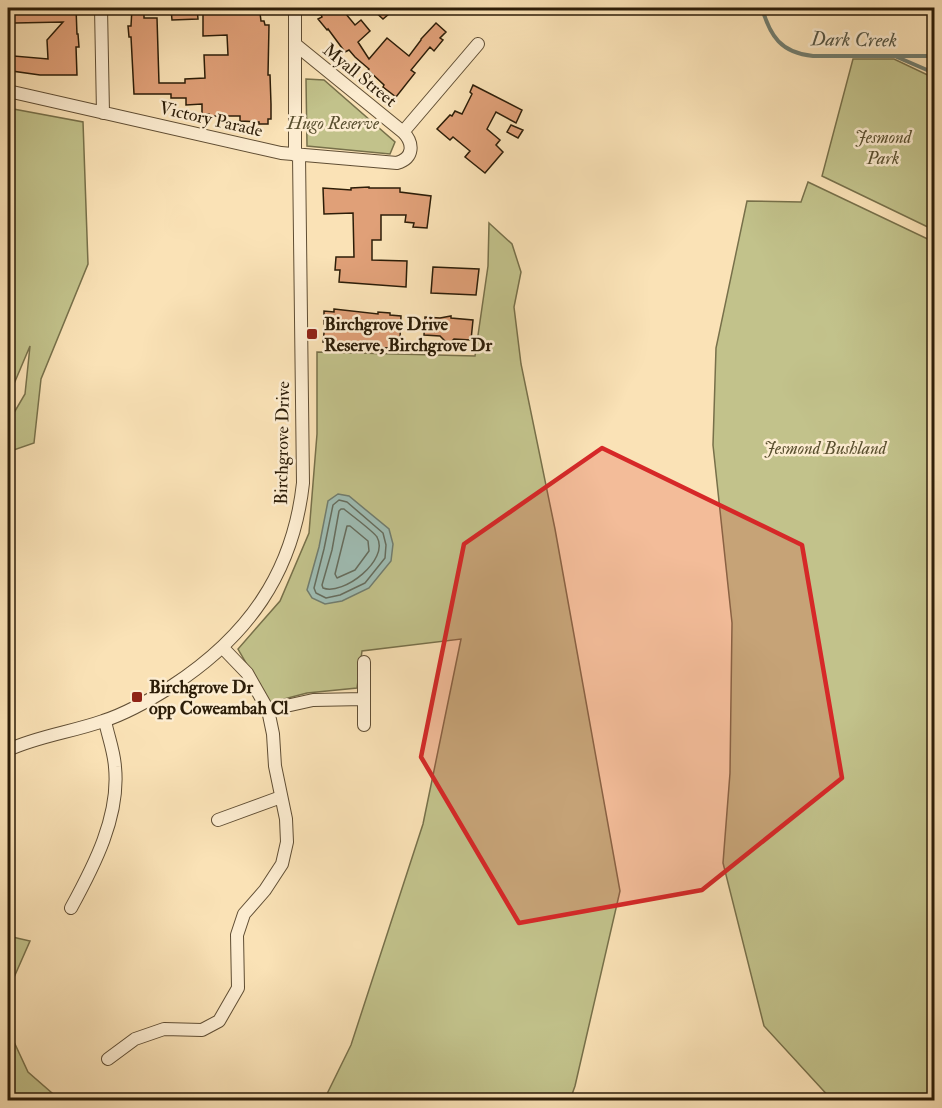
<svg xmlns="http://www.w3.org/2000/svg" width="942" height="1108" font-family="'IM FELL Double Pica',serif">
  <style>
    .green { fill: #c2c28b; stroke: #77704a; stroke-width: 1.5 }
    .water { fill: #9fbdb4; stroke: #717d6f; stroke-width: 1.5 }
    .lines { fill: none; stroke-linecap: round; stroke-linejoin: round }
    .shore { stroke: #666d5e; stroke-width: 1.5 }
    .stream { stroke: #717d6f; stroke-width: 4 }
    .building { fill: #e0a078; stroke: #2c1d08; stroke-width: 1.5 }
    .minor-casing { stroke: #604e34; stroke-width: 14 }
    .minor { stroke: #fcecd0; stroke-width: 12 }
    .marked { fill: #d62828; fill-opacity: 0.2; stroke: #d62828; stroke-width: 4.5; stroke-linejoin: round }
    .poi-dot { fill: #8f2418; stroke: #fcecd0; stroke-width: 2 }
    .labels { text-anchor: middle; stroke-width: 5; stroke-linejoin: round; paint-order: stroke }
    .street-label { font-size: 18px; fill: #2c1d08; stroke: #fcecd0 }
    .park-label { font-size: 18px; font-style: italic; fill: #594f2f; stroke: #fcecd0 }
    .poi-label { font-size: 18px; font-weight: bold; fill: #2c1d08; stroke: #fcecd0; text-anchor: start }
    .water-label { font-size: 20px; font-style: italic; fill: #545544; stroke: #fcecd0 }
  </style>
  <rect width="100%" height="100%" fill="#fae2b6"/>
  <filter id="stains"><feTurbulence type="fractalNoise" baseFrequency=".00333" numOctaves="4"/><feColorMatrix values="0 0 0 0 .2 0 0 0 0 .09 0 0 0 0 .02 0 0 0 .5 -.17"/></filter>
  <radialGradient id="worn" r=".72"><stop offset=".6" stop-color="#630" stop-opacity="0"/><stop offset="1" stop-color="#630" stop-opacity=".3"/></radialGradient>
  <path class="green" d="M 853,59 L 894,59 L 934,78 L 934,230 L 822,176 Z
    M 306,79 L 324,80 L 395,142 L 390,154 L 307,146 Z
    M 8,108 L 83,122 L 88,264 L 41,379 L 34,443 L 8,452 L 8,423 L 25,394 L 30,346 L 8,398 Z
    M 808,182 L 934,242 L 934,1100 L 832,1100 L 764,1026 L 723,863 L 730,773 L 732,623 L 713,445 L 716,348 L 747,201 L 801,202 Z
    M 489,223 L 512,244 L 521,272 L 514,307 L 521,364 L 555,529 L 620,891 L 575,1086 L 570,1100 L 324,1100 L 351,1045 L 423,824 L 461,639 L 362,651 L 357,688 L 307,693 L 269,703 L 238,649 L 280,601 L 309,533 L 317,434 L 317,352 L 475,356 L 488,266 Z
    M 8,936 L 30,941 L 8,991 Z
    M 8,1029 L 28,1072 L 60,1100 L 8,1100 Z"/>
  <path class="water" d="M 338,494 L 349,496 L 389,529 L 393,544 L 391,561 L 369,588 L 342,601 L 325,604 L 312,598 L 307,590 L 319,547 L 328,501 Z"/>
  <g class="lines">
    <path class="shore" d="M 339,500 L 347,502 L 383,533 L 386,545 L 385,558 L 365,583 L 340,595 L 326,598 L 316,593 L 314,588 L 324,549 L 333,505 Z
      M 341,509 L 344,509 C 351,515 373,531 377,537 C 390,560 343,596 323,588 L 322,585 L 332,550 L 339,511 Z
      M 347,526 L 350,526 L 368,541 L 369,551 L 355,570 L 337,578 L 335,574 Z"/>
    <path class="stream" d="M 762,8 C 770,36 781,53 813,56 L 934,56
      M 897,57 L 934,73"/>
  </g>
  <path class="building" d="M 8,8 L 32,8 L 32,9 L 76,8 L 77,34 L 78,34 L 79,47 L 76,47 L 77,75 L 40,75 L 12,71 L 14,56 L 48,59 L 47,40 L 63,22 L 15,23 L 8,29 Z
    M 132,8 L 144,8 L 144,18 L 157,18 L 159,83 L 185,83 L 185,79 L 205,78 L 204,55 L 228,55 L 227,35 L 203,36 L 203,13 L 260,13 L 261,21 L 264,21 L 265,25 L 269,25 L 268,75 L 270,75 L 271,104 L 271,119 L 268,119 L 268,124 L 259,124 L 259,122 L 240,121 L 240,116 L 210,116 L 209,114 L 202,115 L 202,104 L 186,105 L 186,98 L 171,98 L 171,94 L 134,94 L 131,37 L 129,37 L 128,26 L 131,26 Z
    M 197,8 L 198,19 L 172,20 L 171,9 Z
    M 330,8 L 341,8 L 355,25 L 361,20 L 370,31 L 358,42 L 369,59 L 387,38 L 409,56 L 421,40 L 421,39 L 436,23 L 446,32 L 440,38 L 443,40 L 434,51 L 430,47 L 411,70 L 415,73 L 396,97 L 383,87 L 384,85 L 368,70 L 369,69 L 355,57 L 349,50 L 345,52 L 328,29 L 327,30 L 318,19 L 322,17 L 321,15 Z
    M 371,8 L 396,8 L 383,19 Z
    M 473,85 L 522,110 L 516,123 L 496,112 L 487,129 L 500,140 L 496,145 L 503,152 L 485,173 L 465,157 L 470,151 L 453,137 L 450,140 L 437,129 L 450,115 L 452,116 L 455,111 L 462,114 L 472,94 L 470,92 Z
    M 511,125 L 523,130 L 518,138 L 507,132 Z
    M 369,187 L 369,188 L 400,188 L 400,192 L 431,196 L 427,228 L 413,227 L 414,223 L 405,222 L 406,215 L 381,215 L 381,240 L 372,240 L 372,260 L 407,261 L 406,287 L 339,282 L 340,270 L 335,270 L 336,257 L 354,257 L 353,213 L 324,214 L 323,188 L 351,190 L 351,188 Z
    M 433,267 L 479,269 L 476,295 L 431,293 Z
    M 334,309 L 378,314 L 378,312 L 390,313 L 390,315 L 401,316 L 400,338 L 390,338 L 390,348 L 348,346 L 348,344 L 323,342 L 325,324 L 324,324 L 324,311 L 334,312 Z
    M 451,316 L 451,318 L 473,320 L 471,340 L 454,339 L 451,342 L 445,341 L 440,336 L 424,335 L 425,317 L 440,318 Z"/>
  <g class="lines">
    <g class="minor-casing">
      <path id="minor" d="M 101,8 L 103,113
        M 295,8 L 295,155
        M 296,45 L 403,132
        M 8,91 L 281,153 L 397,163 C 414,158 414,143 403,132 L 478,44
        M 364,662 L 364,725
        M 268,710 L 313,700 L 364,699
        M 8,750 C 38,736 72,732 103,721 C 128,713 150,700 172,686 C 247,637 293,574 303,483 L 299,155
        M 218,820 L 281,797
        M 71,908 C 94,866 120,816 115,767 C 114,751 108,736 105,721
        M 108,1059 L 135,1039 L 164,1029 L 202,1030 L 219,1021 L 238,988 L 237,935 L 244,914 L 265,890 L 282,864 L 287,842 L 286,819 L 275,766 L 273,734 L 268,710 L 247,673 L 222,647"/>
    </g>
    <use href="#minor" class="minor"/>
  </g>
  <path class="marked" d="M 602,448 L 802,545 L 842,778 L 702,890 L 519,923 L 421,757 L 464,544 Z"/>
  <g class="poi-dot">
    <rect x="306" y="328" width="12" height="12" rx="3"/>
    <rect x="131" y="691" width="12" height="12" rx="3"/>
  </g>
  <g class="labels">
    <g class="street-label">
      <text transform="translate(360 75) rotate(39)" y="6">Myall Street</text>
      <text transform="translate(211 119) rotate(13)" y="6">Victory Parade</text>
      <text transform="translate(282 443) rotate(-89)" y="6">Birchgrove Drive</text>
    </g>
    <g class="park-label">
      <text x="333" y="129">Hugo Reserve</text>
      <text x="883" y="143">Jesmond<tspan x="883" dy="21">Park</tspan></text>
      <text x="825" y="454">Jesmond Bushland</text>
    </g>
    <g class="poi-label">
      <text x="324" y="330">Birchgrove Drive<tspan x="324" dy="21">Reserve, Birchgrove Dr</tspan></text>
      <text x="149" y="693">Birchgrove Dr<tspan x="149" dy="21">opp Coweambah Cl</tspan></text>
    </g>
    <g class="water-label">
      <text transform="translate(854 39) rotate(1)" y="7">Dark Creek</text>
    </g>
  </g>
  <rect width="942" height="1108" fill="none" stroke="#fae2b6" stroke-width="30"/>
  <rect x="9" y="9" width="924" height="1090" fill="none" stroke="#2c1d08" stroke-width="3"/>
  <rect x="15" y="15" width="912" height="1078" fill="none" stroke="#2c1d08" stroke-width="1.5"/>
  <rect width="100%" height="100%" filter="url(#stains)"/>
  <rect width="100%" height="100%" fill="url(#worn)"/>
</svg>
